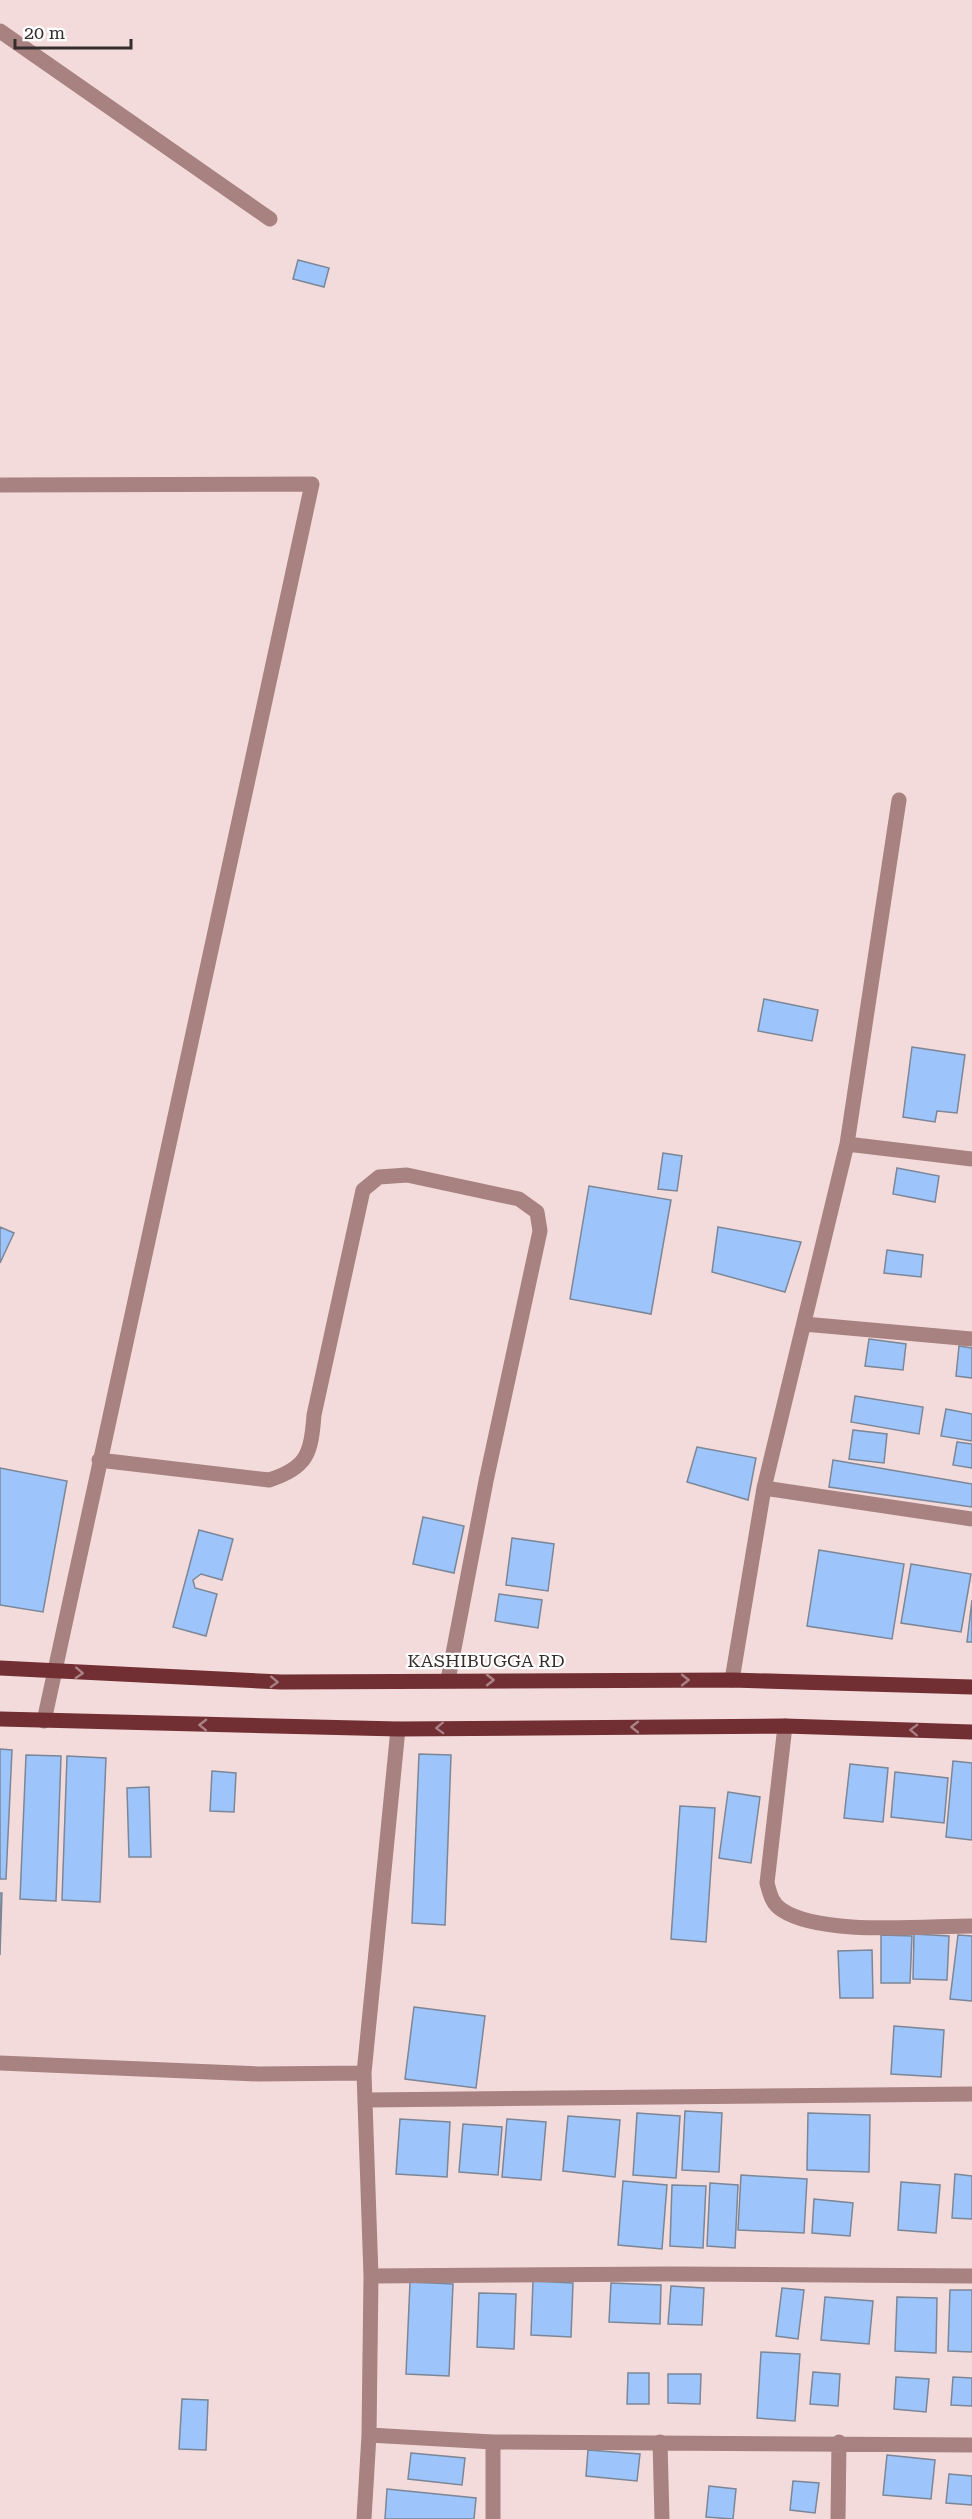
<svg xmlns="http://www.w3.org/2000/svg" width="972" height="2519" font-family="'Roboto Serif',serif">
  <style>
    .building { fill: #9ec5fb; stroke: #7b8697; stroke-width: 1.5 }
    .lines { fill: none; stroke-linecap: round; stroke-linejoin: round }
    .minor { stroke: #a88181; stroke-width: 15 }
    .major { stroke: #712f34; stroke-width: 15 }
    .oneway { stroke: #aa8285 }
    .labels { text-anchor: middle; stroke-width: 4.5; stroke-linejoin: round; paint-order: stroke }
    .street-label { font-size: 18px; fill: #352c2c; stroke: #fff }
  </style>
  <rect width="100%" height="100%" fill="#f4dbdb"/>
  <path class="building" d="M 298,260 L 329,268 L 324,287 L 293,279 Z
    M 764,999 L 818,1010 L 812,1041 L 758,1031 Z
    M 912,1047 L 965,1055 L 957,1113 L 937,1111 L 935,1122 L 903,1117 Z
    M 663,1153 L 682,1156 L 677,1191 L 658,1189 Z
    M 897,1168 L 939,1176 L 935,1202 L 893,1194 Z
    M 589,1186 L 671,1200 L 651,1314 L 570,1299 Z
    M 0,1227 L 14,1233 L 0,1263 Z
    M 718,1227 L 801,1242 L 785,1292 L 712,1272 Z
    M 887,1250 L 923,1255 L 921,1277 L 884,1273 Z
    M 869,1339 L 906,1344 L 903,1370 L 865,1366 Z
    M 959,1346 L 972,1348 L 972,1378 L 956,1376 Z
    M 855,1396 L 923,1407 L 919,1434 L 851,1422 Z
    M 946,1409 L 972,1414 L 972,1441 L 941,1436 Z
    M 853,1430 L 887,1434 L 884,1463 L 849,1459 Z
    M 957,1442 L 972,1444 L 972,1468 L 953,1465 Z
    M 697,1447 L 756,1458 L 748,1500 L 687,1482 Z
    M 833,1460 L 972,1484 L 972,1507 L 829,1487 Z
    M 0,1468 L 67,1481 L 43,1612 L 0,1605 Z
    M 423,1517 L 464,1526 L 454,1573 L 413,1564 Z
    M 199,1530 L 233,1539 L 222,1580 L 201,1574 L 193,1580 L 195,1588 L 217,1594 L 206,1636 L 173,1627 Z
    M 512,1538 L 554,1544 L 548,1591 L 506,1585 Z
    M 819,1550 L 904,1564 L 892,1639 L 807,1626 Z
    M 911,1564 L 971,1574 L 961,1632 L 901,1623 Z
    M 499,1594 L 542,1600 L 538,1628 L 495,1621 Z
    M 972,1600 L 972,1642 L 967,1642 Z
    M 0,1749 L 12,1750 L 6,1879 L 0,1879 Z
    M 419,1754 L 451,1755 L 445,1925 L 412,1923 Z
    M 26,1755 L 61,1756 L 56,1901 L 20,1899 Z
    M 67,1756 L 106,1758 L 100,1902 L 62,1900 Z
    M 953,1761 L 972,1763 L 972,1840 L 946,1837 Z
    M 850,1764 L 888,1768 L 883,1822 L 844,1818 Z
    M 212,1771 L 236,1773 L 234,1812 L 210,1811 Z
    M 895,1772 L 948,1778 L 944,1823 L 891,1817 Z
    M 149,1787 L 151,1857 L 129,1857 L 127,1788 Z
    M 728,1792 L 760,1797 L 751,1863 L 719,1858 Z
    M 680,1806 L 715,1808 L 706,1942 L 671,1939 Z
    M 0,1893 L 2,1893 L 0,1955 Z
    M 914,1934 L 949,1936 L 947,1980 L 913,1979 Z
    M 881,1935 L 912,1936 L 910,1983 L 881,1983 Z
    M 958,1935 L 972,1936 L 972,2001 L 950,1999 Z
    M 872,1950 L 873,1998 L 840,1998 L 838,1951 Z
    M 414,2007 L 485,2016 L 476,2088 L 405,2079 Z
    M 894,2026 L 944,2030 L 941,2077 L 891,2074 Z
    M 685,2111 L 722,2113 L 719,2172 L 682,2170 Z
    M 637,2113 L 680,2116 L 676,2178 L 633,2175 Z
    M 808,2113 L 870,2115 L 869,2172 L 807,2170 Z
    M 568,2116 L 620,2120 L 615,2177 L 563,2171 Z
    M 400,2119 L 450,2122 L 447,2177 L 396,2174 Z
    M 507,2119 L 546,2122 L 541,2180 L 502,2177 Z
    M 463,2124 L 502,2127 L 498,2175 L 459,2172 Z
    M 955,2174 L 972,2176 L 972,2219 L 952,2218 Z
    M 741,2175 L 807,2179 L 804,2233 L 738,2230 Z
    M 623,2181 L 667,2185 L 662,2249 L 618,2245 Z
    M 901,2182 L 940,2185 L 936,2233 L 898,2230 Z
    M 710,2183 L 738,2185 L 735,2248 L 707,2246 Z
    M 672,2185 L 706,2186 L 703,2248 L 670,2246 Z
    M 814,2199 L 853,2203 L 850,2236 L 812,2233 Z
    M 533,2281 L 573,2283 L 571,2337 L 531,2335 Z
    M 410,2282 L 453,2284 L 449,2376 L 406,2374 Z
    M 611,2283 L 661,2285 L 660,2324 L 609,2322 Z
    M 671,2286 L 704,2288 L 702,2325 L 668,2324 Z
    M 782,2288 L 804,2290 L 798,2339 L 776,2336 Z
    M 950,2290 L 972,2290 L 972,2352 L 948,2351 Z
    M 479,2293 L 516,2294 L 514,2349 L 477,2347 Z
    M 825,2297 L 873,2301 L 869,2344 L 821,2340 Z
    M 897,2297 L 937,2298 L 936,2353 L 895,2351 Z
    M 761,2352 L 800,2354 L 795,2421 L 757,2418 Z
    M 813,2372 L 840,2374 L 838,2406 L 810,2404 Z
    M 628,2373 L 649,2373 L 649,2404 L 627,2404 Z
    M 668,2374 L 701,2374 L 700,2404 L 668,2403 Z
    M 896,2377 L 929,2379 L 926,2412 L 894,2409 Z
    M 953,2377 L 972,2378 L 972,2406 L 951,2405 Z
    M 182,2399 L 208,2400 L 206,2450 L 179,2449 Z
    M 588,2450 L 640,2454 L 637,2481 L 586,2476 Z
    M 411,2453 L 465,2458 L 462,2485 L 408,2479 Z
    M 887,2455 L 935,2460 L 931,2499 L 883,2495 Z
    M 949,2474 L 972,2476 L 972,2505 L 946,2503 Z
    M 793,2481 L 819,2483 L 815,2513 L 790,2510 Z
    M 709,2486 L 736,2489 L 733,2519 L 706,2517 Z
    M 387,2489 L 476,2498 L 474,2519 L 385,2519 Z"/>
  <g class="lines">
    <path class="minor" d="M 0,31 L 270,219
      M 0,485 L 312,484 L 44,1721
      M 847,1144 L 972,1159
      M 804,1324 L 972,1339
      M 99,1460 L 269,1480 C 307,1468 311,1454 314,1415 L 363,1190 L 379,1177 L 407,1175 L 519,1199 L 537,1212 L 540,1231 L 486,1481 L 448,1680
      M 764,1488 L 972,1519
      M 732,1680 L 764,1488 L 847,1144 L 899,800
      M 785,1726 L 767,1883 C 770,1894 772,1904 782,1910 C 821,1936 923,1926 972,1926
      M 0,2063 L 259,2074 L 364,2073
      M 367,2100 L 972,2094
      M 371,2276 L 670,2274 L 972,2276
      M 369,2435 L 493,2442 L 972,2445
      M 493,2442 L 493,2519
      M 660,2442 L 662,2519
      M 364,2519 L 369,2435 L 371,2276 L 364,2073 L 398,1729
      M 838,2519 L 839,2442"/>
    <path class="major" d="M 0,1668 L 281,1682 L 732,1680 L 972,1687
      M 0,1719 L 398,1729 L 785,1726 L 972,1732"/>
  </g>
  <defs><path id="oneway-chevron" d="M-2-3.5L2.5 0L-2 3.5" fill="none" stroke-width="1.6" stroke-linecap="round" stroke-linejoin="round" transform="scale(1.5)"/></defs>
  <g class="oneway">
    <use href="#oneway-chevron" transform="translate(79 1673) rotate(3)"/>
    <use href="#oneway-chevron" transform="translate(490 1680)"/>
    <use href="#oneway-chevron" transform="translate(685 1680)"/>
    <use href="#oneway-chevron" transform="translate(274 1682) rotate(2)"/>
    <use href="#oneway-chevron" transform="translate(203 1725) rotate(-179)"/>
    <use href="#oneway-chevron" transform="translate(635 1727) rotate(180)"/>
    <use href="#oneway-chevron" transform="translate(440 1728) rotate(178)"/>
    <use href="#oneway-chevron" transform="translate(914 1730) rotate(-178)"/>
  </g>
  <g class="labels">
    <g class="street-label">
      <text x="486" y="1667">KASHIBUGGA RD</text>
    </g>
  </g>
  <path d="M15 39v9h116v-9" fill="none" stroke="#352c2c" stroke-width="3"/>
  <text x="24" y="39" font-size="18" fill="#352c2c" stroke="#ffffff" stroke-width="4.5" paint-order="stroke">20 m</text>
</svg>
